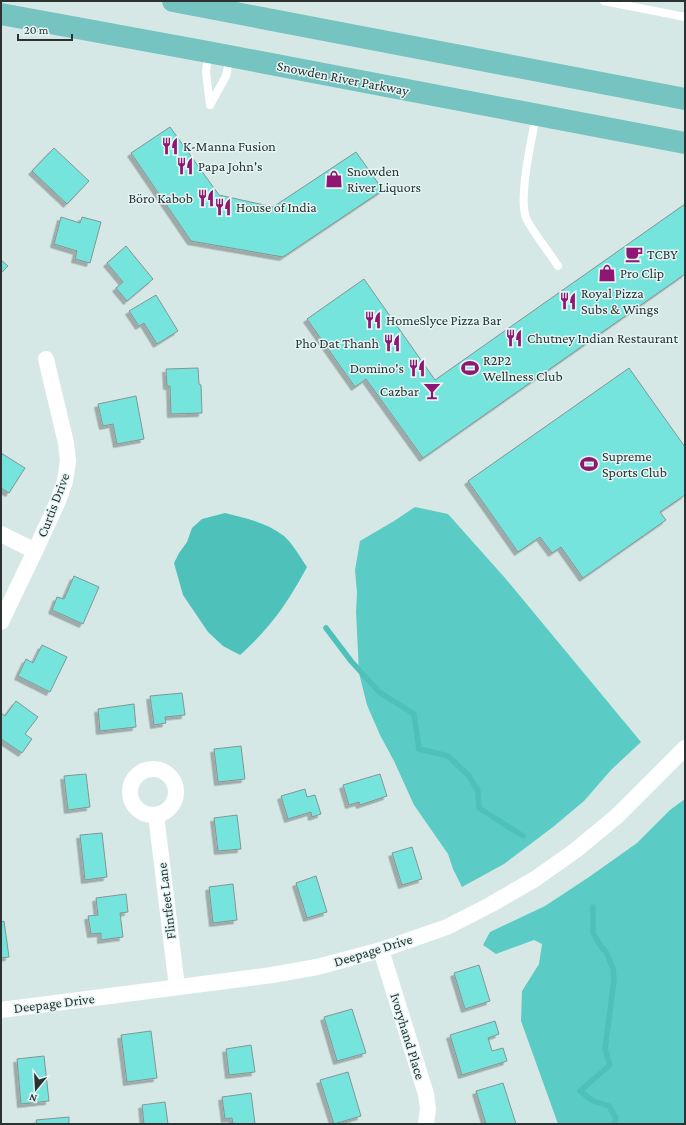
<svg xmlns="http://www.w3.org/2000/svg" width="686" height="1125" font-family="'Crimson Pro',serif">
  <style>
    .forest { fill: #5acbc5 }
    .water { fill: #4fc1bb }
    .lines { fill: none; stroke-linecap: round; stroke-linejoin: round }
    .stream { stroke: #4fc1bb; stroke-width: 5.5 }
    .building { fill: #75e4dd; stroke: #849594; filter: url(#shadow) }
    .service { stroke: #fff; stroke-width: 8 }
    .minor { stroke: #fff; stroke-width: 16 }
    .primary { stroke: #76c4c1; stroke-width: 22 }
    .labels { text-anchor: middle; stroke-width: 3; stroke-linejoin: round; paint-order: stroke }
    .street-label { font-size: 14px; fill: #2b3231; stroke: #e3f5f4 }
    .poi-label { font-size: 14px; fill: #2b3231; stroke: #e3f5f4; text-anchor: start }
  </style>
  <defs>
    <filter id="shadow"><feDropShadow dx="-3.5" dy="3.5" stdDeviation="0" flood-color="#0004"/></filter>
  </defs>
  <rect width="100%" height="100%" fill="#d6e8e6"/>
  <path class="forest" d="M 415,507 L 448,514 L 505,578 L 641,742 L 611,770 L 584,801 L 553,827 L 504,864 L 462,887 L 453,869 L 448,854 L 414,805 L 394,761 L 380,735 L 367,705 L 359,673 L 356,611 L 357,593 L 355,570 L 360,541 L 394,521 Z
    M 685,799 L 685,1124 L 558,1124 L 521,1021 L 522,991 L 539,964 L 542,944 L 534,940 L 496,954 L 483,945 L 490,932 L 545,906 L 589,877 L 637,843 L 670,810 Z"/>
  <path class="water" d="M 225,513 C 246,518 267,523 284,536 C 293,544 300,557 307,567 C 287,604 271,627 240,655 L 223,646 L 208,632 L 183,595 L 174,563 L 179,553 L 187,542 L 192,528 L 202,519 Z"/>
  <g class="lines">
    <path class="stream" d="M 326,628 L 351,661 L 379,692 L 414,714 L 419,749 L 448,756 L 469,776 L 478,791 L 479,808 L 523,836
      M 593,907 L 593,933 L 599,944 L 606,952 L 613,968 L 614,980 L 605,1049 L 610,1065 L 580,1091 L 593,1101 L 609,1106 L 616,1118 L 614,1124"/>
  </g>
  <path class="building" d="M 170,127 L 219,195 L 273,207 L 356,152 L 383,190 L 283,257 L 191,241 L 131,153 Z
    M 54,148 L 89,181 L 67,204 L 32,171 Z
    M 685,204 L 685,274 L 423,458 L 366,379 L 355,387 L 307,319 L 364,279 L 435,380 Z
    M 61,217 L 80,223 L 82,217 L 101,222 L 90,263 L 75,259 L 77,251 L 54,244 Z
    M 126,246 L 153,279 L 127,301 L 116,288 L 123,282 L 107,263 Z
    M 1,260 L 8,266 L 1,273 Z
    M 156,295 L 178,331 L 157,344 L 144,323 L 139,326 L 129,311 Z
    M 198,368 L 199,384 L 201,385 L 202,413 L 171,414 L 170,386 L 167,386 L 166,369 Z
    M 629,368 L 685,447 L 685,495 L 660,512 L 666,520 L 583,578 L 561,547 L 552,553 L 540,537 L 518,552 L 468,481 Z
    M 136,396 L 144,439 L 117,444 L 113,424 L 103,426 L 98,404 Z
    M 1,453 L 25,468 L 9,493 L 1,488 Z
    M 74,576 L 99,587 L 83,624 L 52,610 L 57,597 L 64,599 Z
    M 42,645 L 67,657 L 50,692 L 18,676 L 26,659 L 33,663 Z
    M 182,693 L 185,715 L 165,717 L 166,723 L 154,725 L 150,696 Z
    M 16,701 L 38,717 L 25,734 L 32,739 L 22,753 L 1,739 L 1,713 L 5,716 Z
    M 134,704 L 136,727 L 100,731 L 98,709 Z
    M 241,746 L 245,779 L 218,782 L 214,749 Z
    M 86,774 L 90,807 L 68,810 L 64,776 Z
    M 380,774 L 387,796 L 360,805 L 359,802 L 349,805 L 343,785 Z
    M 305,789 L 307,797 L 315,795 L 321,814 L 312,817 L 311,812 L 288,819 L 281,796 Z
    M 237,815 L 241,849 L 218,851 L 214,818 Z
    M 102,833 L 107,877 L 85,880 L 80,835 Z
    M 412,847 L 422,879 L 402,885 L 392,853 Z
    M 316,876 L 327,912 L 307,918 L 296,883 Z
    M 233,884 L 237,920 L 213,923 L 209,887 Z
    M 126,894 L 128,912 L 120,913 L 123,937 L 101,940 L 101,933 L 91,934 L 88,916 L 98,915 L 96,898 Z
    M 4,921 L 9,957 L 1,958 L 1,922 Z
    M 479,965 L 490,1001 L 465,1009 L 454,973 Z
    M 352,1009 L 366,1053 L 337,1061 L 324,1017 Z
    M 495,1021 L 499,1034 L 488,1038 L 492,1051 L 503,1048 L 507,1061 L 462,1075 L 450,1035 Z
    M 151,1031 L 157,1078 L 127,1082 L 121,1035 Z
    M 251,1045 L 255,1072 L 229,1075 L 226,1049 Z
    M 44,1056 L 49,1101 L 21,1104 L 17,1059 Z
    M 348,1072 L 361,1116 L 334,1124 L 320,1080 Z
    M 503,1083 L 516,1124 L 486,1124 L 476,1091 Z
    M 251,1093 L 255,1124 L 233,1124 L 232,1118 L 225,1119 L 222,1097 Z
    M 165,1102 L 168,1124 L 144,1124 L 142,1105 Z
    M 69,1117 L 69,1124 L 37,1124 L 36,1120 Z"/>
  <g class="lines">
    <path class="service" d="M 604,1 L 685,17
      M 208,53 L 206,72 L 210,105
      M 210,105 L 226,76 L 230,57
      M 536,115 C 532,139 517,201 527,220 C 535,235 549,252 558,266"/>
    <path class="minor" d="M 1,534 L 35,551
      M 1,622 L 35,551 L 58,501 L 65,481 L 68,461 L 66,443 L 46,359
      M130 792a23 23 0 1 1 46 0a23 23 0 1 1-46 0Z
      M 156,815 L 177,987
      M 381,950 L 426,1094 L 428,1109 L 426,1124
      M 1,1010 L 272,975 L 317,967 L 381,950 L 447,927 L 490,905 L 535,879 L 576,850 L 617,816 L 685,748"/>
    <path class="primary" d="M 173,1 L 685,99
      M 1,14 L 208,52 L 685,143"/>
  </g>
  <defs>
    <g id="restaurant-bare" transform="scale(1.38)"><path d="M-5-6h1v4h1v-4h1v4h1v-4h1v5L-1.5 .5V6h-2V.5L-5-1ZM5-6V6H3V1.5H1.5Q1.5-4 5-6Z" fill="#901674" stroke="#e3f5f4" stroke-width="2.5" paint-order="stroke"/></g>
    <g id="shop-bare" transform="scale(1.38)"><path d="M-5-2.5h2.3a2.7 3.5 0 0 1 5.4 0H5L5.5 6h-11ZM-1.5-2.5h3a1.5 2.3 0 0 0-3 0Z" fill="#901674" stroke="#e3f5f4" stroke-width="2.5" paint-order="stroke"/></g>
    <g id="cafe-bare" transform="scale(1.38)"><path d="M-5.5-4.5H6V0H3Q3 3.5 0 3.5H-2.5Q-5.5 3.5-5.5 0ZM3-3.2v2h1.7v-2ZM-6 4.5H4V6H-6Z" fill="#901674" stroke="#e3f5f4" stroke-width="2.5" paint-order="stroke"/></g>
    <g id="stadium-bare" transform="scale(1.38)"><path d="M0-5a6.5 5 0 1 0 0 10a6.5 5 0 1 0 0-10ZM-3.5-1.8h7v3.6h-7Z" fill="#901674" stroke="#e3f5f4" stroke-width="2.5" paint-order="stroke"/></g>
    <g id="bar-bare" transform="scale(1.38)"><path d="M-6-5H6L.8 .8V4.5H3.5V6h-7V4.5H-.8V.8Z" fill="#901674" stroke="#e3f5f4" stroke-width="2.5" paint-order="stroke"/></g>
  </defs>
  <g fill-rule="evenodd">
    <use href="#restaurant-bare" x="170" y="146"/>
    <use href="#restaurant-bare" x="185" y="166"/>
    <use href="#shop-bare" x="334" y="179"/>
    <use href="#restaurant-bare" x="206" y="198"/>
    <use href="#restaurant-bare" x="223" y="207"/>
    <use href="#cafe-bare" x="634" y="254"/>
    <use href="#shop-bare" x="607" y="273"/>
    <use href="#restaurant-bare" x="568" y="301"/>
    <use href="#restaurant-bare" x="373" y="320"/>
    <use href="#restaurant-bare" x="514" y="338"/>
    <use href="#restaurant-bare" x="392" y="343"/>
    <use href="#restaurant-bare" x="417" y="368"/>
    <use href="#stadium-bare" x="470" y="368"/>
    <use href="#bar-bare" x="432" y="391"/>
    <use href="#stadium-bare" x="589" y="464"/>
  </g>
  <g class="labels">
    <g class="street-label">
      <text transform="translate(343 78) rotate(11)" y="5">Snowden River Parkway</text>
      <text transform="translate(53 505) rotate(-69)" y="5">Curtis Drive</text>
      <text transform="translate(166 901) rotate(-97)" y="5">Flintfeet Lane</text>
      <text transform="translate(373 950) rotate(-17)" y="5">Deepage Drive</text>
      <text transform="translate(54 1003) rotate(-7)" y="5">Deepage Drive</text>
      <text transform="translate(408 1036) rotate(73)" y="5">Ivoryhand Place</text>
    </g>
    <g class="poi-label">
      <text x="183" y="151">K-Manna Fusion</text>
      <text x="198" y="171">Papa John's</text>
      <text x="347" y="176">Snowden<tspan x="347" dy="16">River Liquors</tspan></text>
      <text x="193" y="203" text-anchor="end">Böro Kabob</text>
      <text x="236" y="212">House of India</text>
      <text x="647" y="259">TCBY</text>
      <text x="620" y="278">Pro Clip</text>
      <text x="581" y="298">Royal Pizza<tspan x="581" dy="16">Subs &amp; Wings</tspan></text>
      <text x="386" y="325">HomeSlyce Pizza Bar</text>
      <text x="527" y="343">Chutney Indian Restaurant</text>
      <text x="379" y="348" text-anchor="end">Pho Dat Thanh</text>
      <text x="483" y="365">R2P2<tspan x="483" dy="16">Wellness Club</tspan></text>
      <text x="404" y="373" text-anchor="end">Domino's</text>
      <text x="419" y="396" text-anchor="end">Cazbar</text>
      <text x="602" y="461">Supreme<tspan x="602" dy="16">Sports Club</tspan></text>
    </g>
  </g>
  <rect width="686" height="1125" fill="none" stroke="#2b3231" stroke-width="4"/>
  <g transform="translate(36 1089) rotate(198)" stroke="#e3f5f4" stroke-width="3" paint-order="stroke">
  <path d="M0-3L7 15L0 10L-7 15Z" fill="#2b3231"/>
  <text y="-6" font-size="11" font-weight="bold" text-anchor="middle" fill="#2b3231">N</text>
  </g>
  <path d="M18 34v6h54v-6" fill="none" stroke="#2b3231" stroke-width="2"/>
  <text x="24" y="34" font-size="12" fill="#2b3231" stroke="#e3f5f4" stroke-width="3" paint-order="stroke">20 m</text>
</svg>
